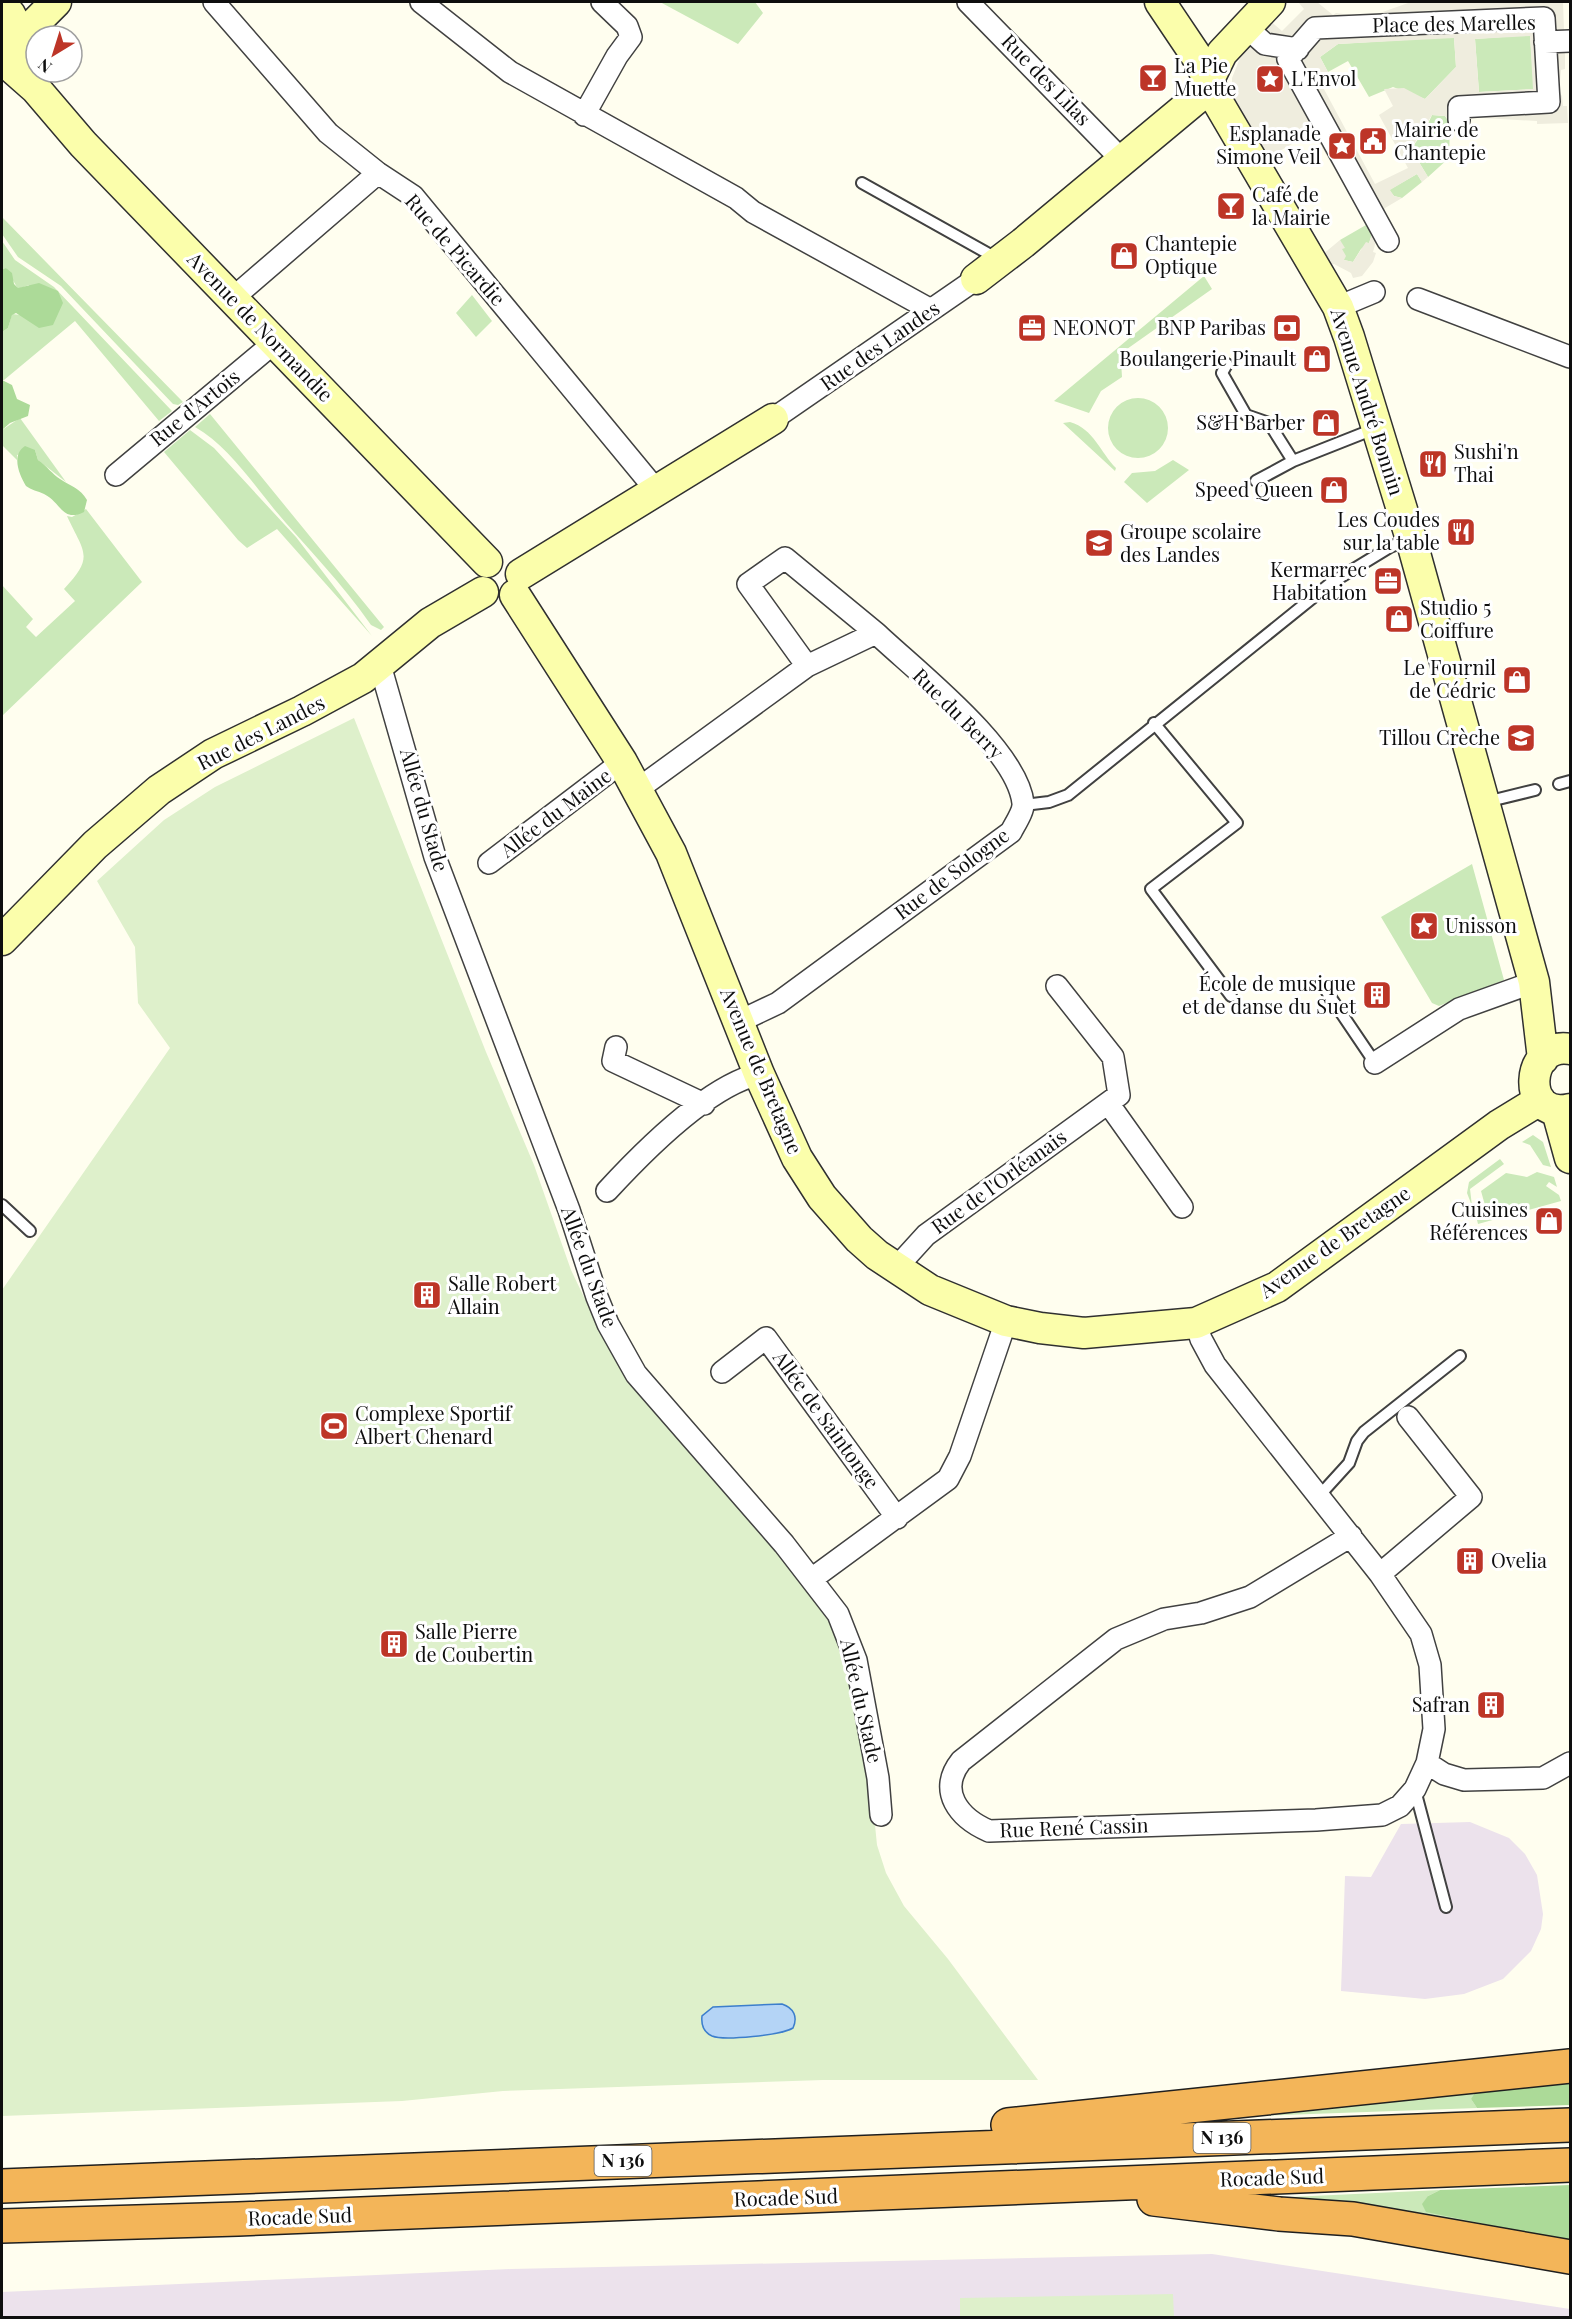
<svg xmlns="http://www.w3.org/2000/svg" width="1572" height="2319" font-family="'Playfair Display',serif">
  <style>
    .industrial { fill: #ece2ec }
    .green { fill: #cbe9b9 }
    .forest { fill: #acda98 }
    .pitch { fill: #def0cb }
    .plaza { fill: #efedde; fill-rule: evenodd }
    .water { fill: #b4d4f6; stroke: #3c7ecc; stroke-width: 1.5 }
    .lines { fill: none; stroke-linecap: round; stroke-linejoin: round }
    .lane-casing { stroke: #414141; stroke-width: 14 }
    .street-casing { stroke: #414141; stroke-width: 24 }
    .secondary-casing { stroke: #303030; stroke-width: 33 }
    .highway-casing { stroke: #1f1f1f; stroke-width: 36 }
    .lane { stroke: #fff; stroke-width: 10 }
    .street { stroke: #fff; stroke-width: 21 }
    .secondary { stroke: #fbfeab; stroke-width: 30 }
    .highway { stroke: #f3b559; stroke-width: 33 }
    .labels { text-anchor: middle; stroke-width: 6; stroke-linejoin: round; paint-order: stroke }
    .shield { fill: #fff; stroke: #565656; stroke-width: 1.5 }
    .shield-label { font-size: 18px; font-weight: bold; fill: #0e0e0e }
    .street-label { font-size: 20px; fill: #0e0e0e; stroke: #fff }
    .poi-label { font-size: 20px; fill: #0e0e0e; stroke: #fff; text-anchor: start }
  </style>
  <rect width="100%" height="100%" fill="#fffeef"/>
  <path class="industrial" d="M 1470,1822 L 1509,1838 L 1525,1854 L 1537,1875 L 1543,1914 L 1541,1929 L 1531,1951 L 1503,1979 L 1464,1994 L 1425,1999 L 1341,1991 L 1345,1876 L 1371,1877 L 1401,1824 Z
    M 1212,2254 L 1570,2309 L 1570,2317 L 2,2318 L 2,2292 L 511,2269 Z"/>
  <path class="green" d="M 660,2 L 755,2 L 763,13 L 738,44 Z
    M 1530,35 L 1534,89 L 1479,92 L 1475,39 Z
    M 1454,37 L 1456,67 L 1425,99 L 1393,87 L 1369,97 L 1348,61 L 1328,72 L 1320,57 L 1338,44 Z
    M 1432,115 L 1445,116 L 1450,123 L 1449,158 L 1428,177 L 1411,149 L 1426,128 Z
    M 1417,174 L 1422,182 L 1402,198 L 1394,196 L 1389,190 Z
    M 2,217 L 183,402 L 178,405 L 173,404 L 61,286 L 18,257 L 2,234 Z
    M 1366,225 L 1372,234 L 1369,243 L 1361,249 L 1353,262 L 1344,260 L 1340,240 Z
    M 2,241 L 15,260 L 54,287 L 172,411 L 159,421 L 75,321 L 4,380 L 2,380 L 2,332 L 8,328 L 12,314 L 21,315 L 29,285 L 18,289 L 6,268 L 2,269 Z
    M 1204,276 L 1212,289 L 1127,349 L 1121,361 L 1122,377 L 1101,391 L 1089,413 L 1054,401 Z
    M 472,295 L 492,321 L 476,337 L 456,313 Z
    M1108 428a30 30 0 1 1 60 0a30 30 0 1 1-60 0Z
    M 210,414 L 384,627 L 381,630 L 371,625 C 342,583 306,547 274,509 C 251,481 227,445 195,427 Z
    M 20,418 L 66,482 L 38,460 L 35,450 L 17,455 L 17,460 L 2,445 L 2,430 Z
    M 1070,422 C 1094,429 1100,452 1116,468 L 1115,471 L 1063,423 Z
    M 190,430 L 214,448 L 296,537 L 372,636 L 277,529 L 247,548 L 238,540 L 164,452 Z
    M 1173,460 L 1189,470 L 1147,503 L 1124,482 L 1132,473 L 1155,471 Z
    M 86,509 L 142,582 L 2,716 L 2,585 L 33,619 L 26,627 L 36,637 L 75,601 L 64,589 C 95,556 84,553 67,516 L 72,517 Z
    M 1472,864 L 1504,980 L 1439,1006 L 1432,1003 L 1381,917 Z
    M 1533,1135 L 1543,1142 L 1551,1167 L 1543,1165 L 1530,1145 L 1522,1142 Z
    M 1500,1159 L 1504,1164 L 1470,1189 L 1472,1206 L 1467,1193 L 1469,1182 Z
    M 1537,1172 L 1554,1177 L 1557,1187 L 1549,1182 L 1546,1186 L 1559,1195 L 1561,1201 L 1478,1224 L 1477,1220 L 1488,1216 L 1481,1191 L 1506,1173 L 1527,1177 Z
    M 1570,2075 L 1471,2099 L 1477,2108 L 1228,2117 Z
    M 1440,2190 L 1428,2196 L 1570,2241 L 1248,2199 Z"/>
  <path class="forest" d="M 6,268 L 12,273 L 14,284 L 18,288 L 39,283 L 58,291 L 63,303 L 53,325 L 39,328 L 16,313 L 12,315 L 8,328 L 2,332 L 2,340 L 2,269 Z
    M 2,380 L 12,385 L 17,399 L 30,405 L 28,416 L 10,423 L 2,430 Z
    M 25,446 L 35,450 L 38,460 C 47,466 52,474 60,479 C 72,487 80,488 87,500 L 84,512 C 62,523 61,502 44,494 C 38,491 31,490 26,486 C 19,474 11,455 25,446 Z
    M 1570,2076 L 1570,2105 L 1477,2108 L 1471,2099 L 1475,2093 Z
    M 1570,2185 L 1570,2241 L 1426,2212 L 1422,2204 L 1428,2196 L 1440,2190 Z"/>
  <path class="pitch" d="M 354,718 L 486,1052 L 534,1165 L 571,1270 L 605,1341 L 654,1412 L 773,1545 L 832,1626 L 844,1653 L 870,1775 L 877,1845 L 886,1873 L 904,1906 L 948,1959 L 1038,2080 L 823,2080 L 503,2091 L 402,2101 L 2,2116 L 2,1290 L 170,1048 L 138,1003 L 135,947 L 97,881 L 164,820 L 215,787 Z
    M 1173,2294 L 1174,2317 L 960,2317 L 960,2298 Z"/>
  <path class="plaza" d="M 1301,2 L 1317,2 L 1333,15 L 1336,13 L 1351,15 L 1377,14 L 1411,2 L 1563,2 L 1564,31 L 1570,31 L 1570,52 L 1565,52 L 1565,69 L 1561,70 L 1559,92 L 1562,96 L 1563,106 L 1567,106 L 1568,123 L 1537,124 L 1537,121 L 1466,117 L 1450,123 L 1445,116 L 1432,115 L 1411,149 L 1428,177 L 1422,182 L 1417,174 L 1390,190 L 1394,196 L 1402,198 L 1385,208 L 1373,252 L 1376,253 L 1373,262 L 1362,276 L 1353,278 L 1351,273 L 1334,264 L 1329,266 L 1322,255 L 1340,240 L 1345,248 L 1342,249 L 1346,256 L 1344,260 L 1353,262 L 1366,242 L 1369,243 L 1372,234 L 1313,132 L 1264,160 L 1235,106 L 1232,95 L 1232,78 L 1242,53 L 1269,20 L 1282,31 L 1304,9 L 1299,3 ZM 1530,36 L 1533,89 L 1479,92 L 1475,39 ZM 1454,38 L 1456,67 L 1425,99 L 1404,88 L 1384,89 L 1393,106 L 1379,115 L 1408,168 L 1375,184 L 1318,78 L 1328,72 L 1320,57 L 1338,44 Z"/>
  <path class="water" d="M 782,2004 C 794,2008 798,2017 793,2028 C 782,2035 724,2041 712,2036 C 703,2032 701,2025 702,2016 L 713,2007 Z"/>
  <g class="lines">
    <g class="lane-casing">
      <path id="lane" d="M 862,183 L 998,259
        M 1227,364 L 1222,373 L 1246,415 L 1269,423 L 1293,461
        M 1256,481 L 1293,461 L 1374,429
        M 1154,723 L 1237,823 L 1151,889 L 1231,996
        M 1559,784 L 1570,781
        M 1486,802 L 1535,790
        M 1024,805 L 1049,802 L 1068,795 L 1331,583 L 1390,547 L 1410,539
        M 1327,992 L 1375,1063
        M 2,1205 L 30,1231
        M 1319,1496 L 1349,1463 L 1357,1441 L 1364,1432 L 1460,1356
        M 1415,1790 L 1446,1907"/>
    </g>
    <g class="street-casing">
      <path id="street" d="M 214,2 L 328,133 L 378,173 L 413,196 L 656,490
        M 421,2 L 510,72 L 736,198 L 753,212 L 931,310
        M 968,2 L 1122,160
        M 1246,27 L 1265,44 L 1298,49
        M 1545,42 L 1570,41
        M 584,115 L 617,56 L 631,37 L 627,26 L 602,2
        M 1388,241 L 1288,59 L 1315,28 L 1544,18 L 1549,102 L 1459,107 L 1459,120
        M 233,298 L 378,173
        M 1418,299 L 1570,357
        M 1338,307 L 1374,292
        M 773,419 L 976,279
        M 116,475 L 275,342
        M 380,665 L 435,857 L 569,1210 L 597,1297 L 608,1324 L 636,1374 L 784,1544 L 838,1614 L 856,1660 L 878,1778 L 881,1815
        M 807,666 L 748,584 L 785,558 L 876,633
        M 638,789 L 807,666 L 876,633 C 915,670 1017,749 1023,803 C 1024,811 1015,824 1011,832 L 778,1003 L 740,1021
        M 489,863 L 622,762
        M 616,1047 L 613,1061 L 704,1104
        M 1375,1063 L 1459,1009 L 1534,982
        M 1108,1103 L 1182,1207
        M 607,1191 C 642,1153 708,1086 759,1074
        M 896,1268 L 926,1235 L 1119,1095 L 1113,1057 L 1057,986
        M 1196,1323 L 1201,1339 L 1215,1365 L 1380,1574 L 1421,1634 L 1430,1665 L 1434,1729 L 1427,1763 L 1415,1789 L 1400,1806 L 1382,1815 L 1316,1820 L 989,1831 C 959,1818 937,1791 961,1761 L 1116,1639 L 1164,1619 L 1201,1613 L 1250,1597 L 1351,1536
        M 722,1372 L 766,1338 L 897,1518
        M 1380,1574 L 1471,1497 L 1408,1417
        M 813,1578 L 948,1479 L 960,1456 L 1006,1321
        M 1427,1763 L 1444,1774 L 1464,1780 L 1543,1778 L 1570,1763"/>
    </g>
    <g class="secondary-casing">
      <path id="secondary" d="M 1160,2 L 1199,60 L 1219,104 L 1338,307 L 1349,337 L 1411,539 L 1534,982 L 1543,1059
        M 2,6 C 18,18 18,37 2,50
        M 2,59 L 36,89 L 83,144 L 487,562
        M 32,81 L 14,37 L 34,24 L 56,2
        M 976,279 L 1023,243 L 1202,94 L 1222,53 L 1270,2
        M 521,574 L 773,419
        M 515,595 L 622,762 L 671,853 L 759,1074 L 797,1158 L 822,1197 L 859,1239 L 877,1255 L 930,1290 L 1006,1321 L 1040,1328 L 1084,1333 L 1196,1323 L 1277,1287 L 1499,1125 L 1540,1100
        M 2,940 L 95,845 L 159,790 L 213,754 L 302,711 L 363,678 L 430,623 L 483,592
        M 1570,1049 C 1525,1041 1520,1121 1570,1109
        M 1557,1111 L 1570,1158"/>
    </g>
    <g class="highway-casing">
      <path id="highway" d="M 1008,2125 L 1570,2066
        M 2,2186 L 1570,2125
        M 1154,2199 L 1279,2214 L 1353,2219 L 1570,2257
        M 2,2226 L 238,2219 L 1570,2165"/>
    </g>
    <use href="#lane" class="lane"/>
    <use href="#street" class="street"/>
    <use href="#secondary" class="secondary"/>
    <use href="#highway" class="highway"/>
  </g>
  <defs>
    <g id="bar-square" transform="scale(1.5)"><rect x="-9" y="-9" width="18" height="18" rx="4" fill="#bd3527" stroke="#fff"/><path d="M-6-5H6L.8 .8V4.5H3.5V6h-7V4.5H-.8V.8Z" fill="#fff"/></g>
    <g id="sight-square" transform="scale(1.5)"><rect x="-9" y="-9" width="18" height="18" rx="4" fill="#bd3527" stroke="#fff"/><path d="M0-6L1.8-2.2L6-1.7L2.9 1.2L3.7 5.4L0 3.3L-3.7 5.4L-2.9 1.2L-6-1.7L-1.8-2.2Z" fill="#fff"/></g>
    <g id="civic-square" transform="scale(1.5)"><rect x="-9" y="-9" width="18" height="18" rx="4" fill="#bd3527" stroke="#fff"/><path d="M-.6-6.5H3V-4.5H.6V-3L4-1V1h2V6H-6V1h2V-1L-.6-3ZM-1.2 2.5V6h2.4V2.5Z" fill="#fff"/></g>
    <g id="shop-square" transform="scale(1.5)"><rect x="-9" y="-9" width="18" height="18" rx="4" fill="#bd3527" stroke="#fff"/><path d="M-5-2.5h2.3a2.7 3.5 0 0 1 5.4 0H5L5.5 6h-11ZM-1.5-2.5h3a1.5 2.3 0 0 0-3 0Z" fill="#fff"/></g>
    <g id="office-square" transform="scale(1.5)"><rect x="-9" y="-9" width="18" height="18" rx="4" fill="#bd3527" stroke="#fff"/><path d="M-6-3h4V-5.5h4V-3h4V5H-6ZM-1-4.5V-3h2v-1.5ZM-6 0V1H6V0Z" fill="#fff"/></g>
    <g id="bank-square" transform="scale(1.5)"><rect x="-9" y="-9" width="18" height="18" rx="4" fill="#bd3527" stroke="#fff"/><path d="M-6-4H6V4H-6ZM0-2.3a2.3 2.3 0 1 0 0 4.6a2.3 2.3 0 1 0 0-4.6Z" fill="#fff"/></g>
    <g id="restaurant-square" transform="scale(1.5)"><rect x="-9" y="-9" width="18" height="18" rx="4" fill="#bd3527" stroke="#fff"/><path d="M-5-6h1v4h1v-4h1v4h1v-4h1v5L-1.5 .5V6h-2V.5L-5-1ZM5-6V6H3V1.5H1.5Q1.5-4 5-6Z" fill="#fff"/></g>
    <g id="school-square" transform="scale(1.5)"><rect x="-9" y="-9" width="18" height="18" rx="4" fill="#bd3527" stroke="#fff"/><path d="M0-5L7-2L0 1L-7-2ZM-4 1L0 2.5L4 1V4Q0 6-4 4Z" fill="#fff"/></g>
    <g id="building-square" transform="scale(1.5)"><rect x="-9" y="-9" width="18" height="18" rx="4" fill="#bd3527" stroke="#fff"/><path d="M-4-6H4V6H1V3H-1V6H-4ZM-2.5-4.3h1.7v1.8h-1.7ZM.8-4.3h1.7v1.8H.8ZM-2.5-1h1.7V.8h-1.7ZM.8-1h1.7V.8H.8Z" fill="#fff"/></g>
    <g id="stadium-square" transform="scale(1.5)"><rect x="-9" y="-9" width="18" height="18" rx="4" fill="#bd3527" stroke="#fff"/><path d="M0-5a6.5 5 0 1 0 0 10a6.5 5 0 1 0 0-10ZM-3.5-1.8h7v3.6h-7Z" fill="#fff"/></g>
  </defs>
  <g fill-rule="evenodd">
    <use href="#bar-square" x="1153" y="78"/>
    <use href="#sight-square" x="1270" y="79"/>
    <use href="#civic-square" x="1373" y="141"/>
    <use href="#sight-square" x="1342" y="146"/>
    <use href="#bar-square" x="1231" y="206"/>
    <use href="#shop-square" x="1124" y="256"/>
    <use href="#office-square" x="1032" y="328"/>
    <use href="#bank-square" x="1287" y="328"/>
    <use href="#shop-square" x="1317" y="359"/>
    <use href="#shop-square" x="1326" y="423"/>
    <use href="#restaurant-square" x="1433" y="464"/>
    <use href="#shop-square" x="1334" y="490"/>
    <use href="#restaurant-square" x="1461" y="532"/>
    <use href="#school-square" x="1099" y="543"/>
    <use href="#office-square" x="1388" y="581"/>
    <use href="#shop-square" x="1399" y="619"/>
    <use href="#shop-square" x="1517" y="680"/>
    <use href="#school-square" x="1521" y="738"/>
    <use href="#sight-square" x="1424" y="926"/>
    <use href="#building-square" x="1377" y="995"/>
    <use href="#shop-square" x="1549" y="1221"/>
    <use href="#building-square" x="427" y="1295"/>
    <use href="#stadium-square" x="334" y="1426"/>
    <use href="#building-square" x="1470" y="1561"/>
    <use href="#building-square" x="394" y="1644"/>
    <use href="#building-square" x="1491" y="1705"/>
  </g>
  <g class="labels">
    <g class="shield">
      <rect x="1193.5" y="2123" width="57" height="30" rx="4.5"/>
      <rect x="594.5" y="2146" width="57" height="30" rx="4.5"/>
    </g>
    <g class="shield-label">
      <text x="1222" y="2144">N 136</text>
      <text x="623" y="2167">N 136</text>
    </g>
    <g class="street-label">
      <text transform="translate(1454 24) rotate(-1)" y="7">Place des Marelles</text>
      <text transform="translate(1046 80) rotate(46)" y="7">Rue des Lilas</text>
      <text transform="translate(455 250) rotate(49)" y="7">Rue de Picardie</text>
      <text transform="translate(260 327) rotate(46)" y="7">Avenue de Normandie</text>
      <text transform="translate(880 346) rotate(-35)" y="7">Rue des Landes</text>
      <text transform="translate(1367 402) rotate(72)" y="7">Avenue André Bonnin</text>
      <text transform="translate(195 408) rotate(-39)" y="7">Rue d'Artois</text>
      <text transform="translate(958 714) rotate(45)" y="7">Rue du Berry</text>
      <text transform="translate(261 733) rotate(-27)" y="7">Rue des Landes</text>
      <text transform="translate(424 810) rotate(74)" y="7">Allée du Stade</text>
      <text transform="translate(556 813) rotate(-37)" y="7">Allée du Maine</text>
      <text transform="translate(952 874) rotate(-37)" y="7">Rue de Sologne</text>
      <text transform="translate(761 1071) rotate(67)" y="7">Avenue de Bretagne</text>
      <text transform="translate(999 1182) rotate(-36)" y="7">Rue de l'Orléanais</text>
      <text transform="translate(1335 1242) rotate(-35)" y="7">Avenue de Bretagne</text>
      <text transform="translate(589 1267) rotate(70)" y="7">Allée du Stade</text>
      <text transform="translate(826 1420) rotate(54)" y="7">Allée de Saintonge</text>
      <text transform="translate(861 1701) rotate(77)" y="7">Allée du Stade</text>
      <text transform="translate(1074 1828) rotate(-2)" y="7">Rue René Cassin</text>
      <text transform="translate(1272 2178) rotate(-2)" y="7">Rocade Sud</text>
      <text transform="translate(786 2198) rotate(-2)" y="7">Rocade Sud</text>
      <text transform="translate(300 2217) rotate(-2)" y="7">Rocade Sud</text>
    </g>
    <g class="poi-label">
      <text x="1174" y="73">La Pie<tspan x="1174" dy="23">Muette</tspan></text>
      <text x="1291" y="86">L'Envol</text>
      <text x="1394" y="137">Mairie de<tspan x="1394" dy="23">Chantepie</tspan></text>
      <text x="1321" y="141" text-anchor="end">Esplanade<tspan x="1321" dy="23">Simone Veil</tspan></text>
      <text x="1252" y="202">Café de<tspan x="1252" dy="23">la Mairie</tspan></text>
      <text x="1145" y="251">Chantepie<tspan x="1145" dy="23">Optique</tspan></text>
      <text x="1053" y="335">NEONOT</text>
      <text x="1266" y="335" text-anchor="end">BNP Paribas</text>
      <text x="1296" y="366" text-anchor="end">Boulangerie Pinault</text>
      <text x="1305" y="430" text-anchor="end">S&amp;H Barber</text>
      <text x="1454" y="459">Sushi'n<tspan x="1454" dy="23">Thai</tspan></text>
      <text x="1313" y="497" text-anchor="end">Speed Queen</text>
      <text x="1440" y="527" text-anchor="end">Les Coudes<tspan x="1440" dy="23">sur la table</tspan></text>
      <text x="1120" y="539">Groupe scolaire<tspan x="1120" dy="23">des Landes</tspan></text>
      <text x="1367" y="577" text-anchor="end">Kermarrec<tspan x="1367" dy="23">Habitation</tspan></text>
      <text x="1420" y="615">Studio 5<tspan x="1420" dy="23">Coiffure</tspan></text>
      <text x="1496" y="675" text-anchor="end">Le Fournil<tspan x="1496" dy="23">de Cédric</tspan></text>
      <text x="1500" y="745" text-anchor="end">Tillou Crèche</text>
      <text x="1445" y="933">Unisson</text>
      <text x="1356" y="991" text-anchor="end">École de musique<tspan x="1356" dy="23">et de danse du Suet</tspan></text>
      <text x="1528" y="1217" text-anchor="end">Cuisines<tspan x="1528" dy="23">Références</tspan></text>
      <text x="448" y="1291">Salle Robert<tspan x="448" dy="23">Allain</tspan></text>
      <text x="355" y="1421">Complexe Sportif<tspan x="355" dy="23">Albert Chenard</tspan></text>
      <text x="1491" y="1568">Ovelia</text>
      <text x="415" y="1639">Salle Pierre<tspan x="415" dy="23">de Coubertin</tspan></text>
      <text x="1470" y="1712" text-anchor="end">Safran</text>
    </g>
  </g>
  <rect width="1572" height="2319" fill="none" stroke="#0e0e0e" stroke-width="6"/>
  <g transform="translate(54 54) rotate(218)"><circle r="28" fill="#ffffff" stroke="#9f9f9f" stroke-width="1.5"/>
  <path d="M0-4.5L10 22L0 15L-10 22Z" fill="#bd3527"/>
  <text y="-9" font-size="16" font-weight="bold" text-anchor="middle" fill="#0e0e0e">N</text>
  </g>
</svg>
